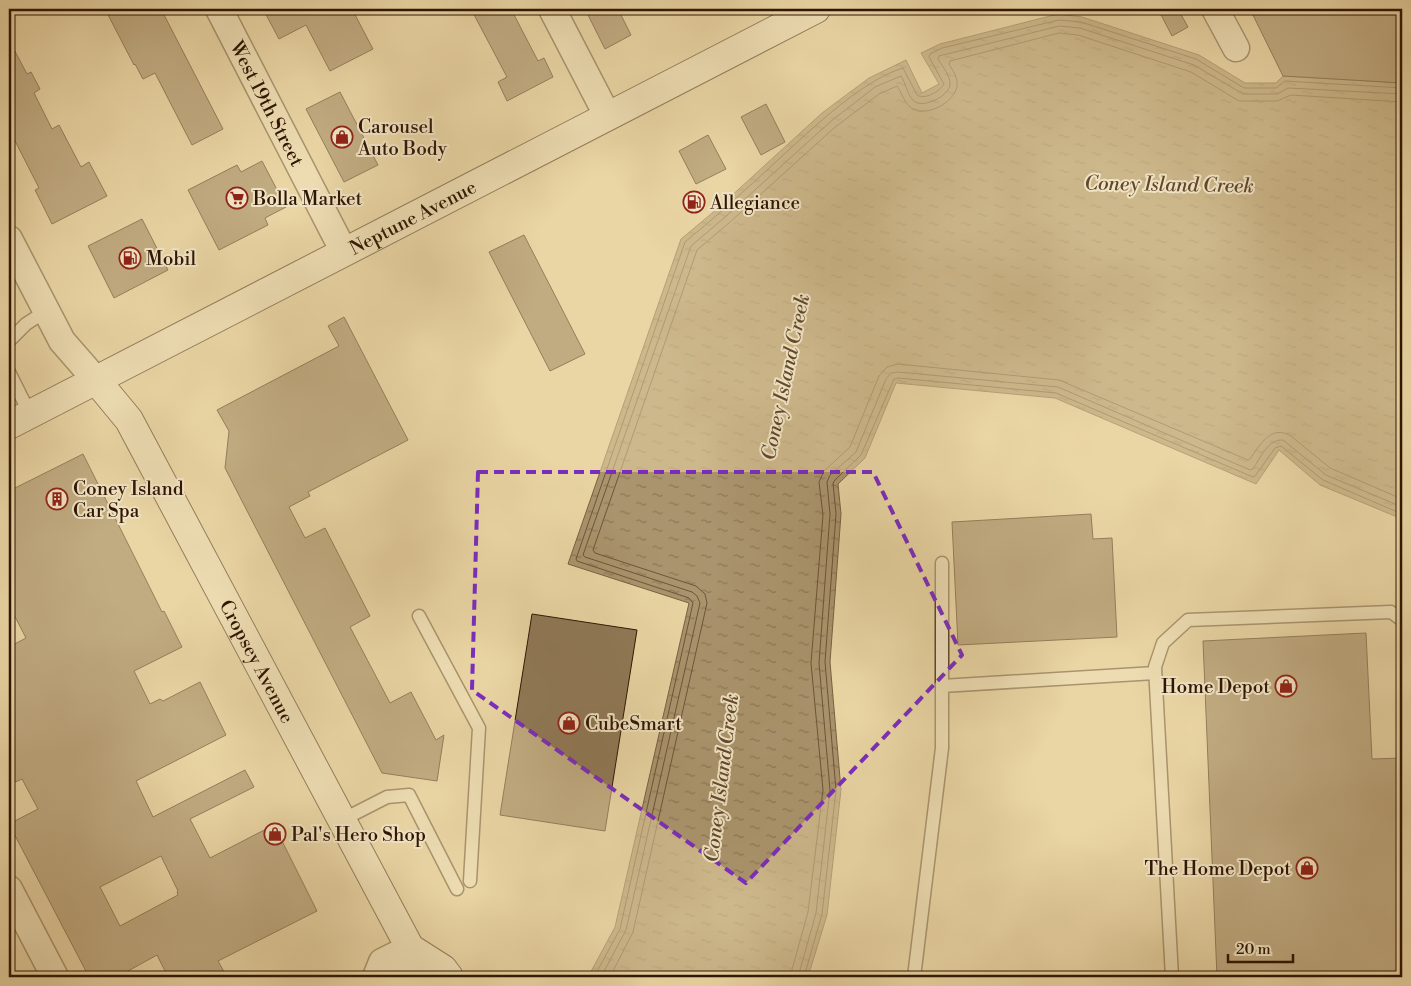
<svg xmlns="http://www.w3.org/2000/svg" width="1411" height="986" font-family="'Libre Bodoni',serif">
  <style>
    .water { fill: url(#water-ripples); stroke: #786143 }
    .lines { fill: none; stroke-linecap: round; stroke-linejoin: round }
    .shore { stroke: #6c5438; stroke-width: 1 }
    .building { fill: #907957; stroke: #2e1503; fill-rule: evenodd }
    .service-casing { stroke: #5d452b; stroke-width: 15 }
    .minor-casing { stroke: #5d452b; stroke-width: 29 }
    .secondary-casing { stroke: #2e1503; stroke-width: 30 }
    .service { stroke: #f1e4c4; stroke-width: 12 }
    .minor { stroke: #f1e4c4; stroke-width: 26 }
    .secondary { stroke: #f1e4c4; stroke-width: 28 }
    .marked { fill: none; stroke: #7b2cbf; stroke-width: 4; stroke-dasharray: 10 6; stroke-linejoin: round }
    .labels { text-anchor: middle; stroke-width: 4; stroke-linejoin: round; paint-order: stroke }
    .street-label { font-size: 19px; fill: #2e1503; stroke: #f1e4c4 }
    .poi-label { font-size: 19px; fill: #2e1503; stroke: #f1e4c4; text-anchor: start }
    .water-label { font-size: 20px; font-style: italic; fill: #60482d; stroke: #f1e4c4 }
  </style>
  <defs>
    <pattern id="water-ripples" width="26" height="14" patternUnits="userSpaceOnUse" patternTransform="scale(1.25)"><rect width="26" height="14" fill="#aa946d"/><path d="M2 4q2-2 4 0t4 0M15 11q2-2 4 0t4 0" fill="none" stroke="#8b7857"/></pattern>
  </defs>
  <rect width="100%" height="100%" fill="#ead6a4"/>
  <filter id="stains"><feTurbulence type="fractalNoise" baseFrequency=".004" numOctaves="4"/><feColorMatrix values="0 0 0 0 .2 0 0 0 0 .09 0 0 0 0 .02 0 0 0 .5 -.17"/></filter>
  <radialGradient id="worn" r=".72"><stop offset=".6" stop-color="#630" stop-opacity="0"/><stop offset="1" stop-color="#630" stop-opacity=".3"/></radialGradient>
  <path class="water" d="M 1058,14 L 1082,17 L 1199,55 L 1245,83 L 1276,83 L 1283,76 L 1402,83 L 1402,519 L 1320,485 L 1279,450 L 1256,484 L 1055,398 L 896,383 L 865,458 L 838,484 L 841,514 L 830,662 L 841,790 L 827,915 L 808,977 L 588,977 L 615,927 L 689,603 L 568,564 L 681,239 L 717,209 L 822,113 L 869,78 L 906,60 L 922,93 L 939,84 L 921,53 L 940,44 Z"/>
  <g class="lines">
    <path class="shore" d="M 594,977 L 620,929 L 693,603 L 689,598 L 577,561 L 576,559 L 685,242 C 718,215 749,187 780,158 C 813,128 861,81 903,68 L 917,95 C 925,100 939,92 944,84 L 929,57 L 930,54 L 942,48 L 1059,20 L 1081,22 L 1196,59 L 1244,88 L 1276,88 L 1285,81 L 1402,88
      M 601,977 L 626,930 L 700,603 L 697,596 L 692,592 L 585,557 L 583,555 L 691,246 L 724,218 L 830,122 L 875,87 L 901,76 C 906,83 907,95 914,101 C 923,109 949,96 950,85 C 951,76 942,66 938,59 L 939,56 L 1059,26 L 1080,28 L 1194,65 L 1243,94 L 1277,94 L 1288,88 L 1402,94
      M 610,977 L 633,932 L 707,603 L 705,594 L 696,586 L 595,553 L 593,550 L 697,250 L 729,223 L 834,128 L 879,94 L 897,86 C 902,93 904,104 913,109 C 927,117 955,102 957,86 C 958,77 953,71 949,64 L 950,61 L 1059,33 L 1078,35 L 1191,72 L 1239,101 L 1277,101 L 1291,95 L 1402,102
      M 790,977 L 808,912 L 823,790 L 811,663 L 823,515 L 819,482 L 824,471 L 850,447 L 879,376 L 887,367 L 898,364 L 1059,380 L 1248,460 L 1250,459 C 1260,445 1271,424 1291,436 L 1330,468 L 1402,499
      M 798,977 L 816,913 L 830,790 L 819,663 L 830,514 L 827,482 L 830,475 L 856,452 L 886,379 L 891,373 L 898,372 L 1058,387 L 1250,470 L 1253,469 C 1260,458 1268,439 1283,440 L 1326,475 L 1402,507
      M 804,977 L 822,914 L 836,790 L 825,662 L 836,514 L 833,483 L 835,480 L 861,455 L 894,379 L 898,378 L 1056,393 L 1253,477 L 1255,476 L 1275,448 L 1281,446 L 1323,480 L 1402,514"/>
  </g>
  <path class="building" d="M 105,9 L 161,9 L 223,129 L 192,145 L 155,73 L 143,79 L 135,64 L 134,65 Z
    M 263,9 L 352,9 L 373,49 L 330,71 L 306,25 L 279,39 Z
    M 471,9 L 511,9 L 538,61 L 544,58 L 553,77 L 507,101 L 498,82 L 507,77 Z
    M 585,9 L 618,9 L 631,35 L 605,49 Z
    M 1158,9 L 1178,9 L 1188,27 L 1172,36 Z
    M 1250,9 L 1402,9 L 1402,83 L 1283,76 Z
    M 9,40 L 27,74 L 31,72 L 40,89 L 34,93 L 52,129 L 59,125 L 81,167 L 89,162 L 107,196 L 52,224 L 35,190 L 39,188 L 9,129 Z
    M 340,92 L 378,165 L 344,182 L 306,109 Z
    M 766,104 L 785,142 L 761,155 L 741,117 Z
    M 708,135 L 726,169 L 696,184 L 679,151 Z
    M 262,161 L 286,207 L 265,218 L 268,225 L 219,250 L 188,190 L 237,165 L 241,172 Z
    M 142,219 L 168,270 L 114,298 L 88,246 Z
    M 524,235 L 585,354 L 550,371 L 489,252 Z
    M 344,317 L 408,440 L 308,492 L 310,496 L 289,507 L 305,538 L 325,528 L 370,616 L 350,627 L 390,703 L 411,692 L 436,740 L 444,735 L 437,781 L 382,773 L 225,468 L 229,431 L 217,410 L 339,346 L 328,326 Z
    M 83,454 L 162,612 L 164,611 L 182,647 L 134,671 L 150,704 L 160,699 L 163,701 L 200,682 L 226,735 L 136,781 L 153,817 L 245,770 L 254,787 L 190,819 L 210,858 L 274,825 L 317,911 L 218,961 L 227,977 L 168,977 L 157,955 L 117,977 L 89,977 L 9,824 L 38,809 L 22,779 L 9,785 L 9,647 L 26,638 L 9,605 L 9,491 ZM 161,856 L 178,891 L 177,892 L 178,895 L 120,926 L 100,887 Z
    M 1091,514 L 1093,539 L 1112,538 L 1117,637 L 958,645 L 952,522 Z
    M 532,614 L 637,630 L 605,831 L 500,815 Z
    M 1366,633 L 1372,759 L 1402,758 L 1402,977 L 1217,977 L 1203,641 Z"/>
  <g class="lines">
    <g class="service-casing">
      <path id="service" d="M 9,341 L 26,324 L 46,311
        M 9,372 L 30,414
        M 419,616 L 479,728 L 470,881
        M 942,686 L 1155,673
        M 342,820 L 387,797 L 409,795 L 457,889
        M 914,977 L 942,748 L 942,563
        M 1172,977 L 1155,667 L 1163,643 L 1188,620 L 1391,612 L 1402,620"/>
    </g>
    <g class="minor-casing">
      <g id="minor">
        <path id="s1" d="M 219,9 L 344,252"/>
        <path d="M 552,9 L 607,115"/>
        <path d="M 1215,9 L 1236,48"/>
        <path d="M 9,239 L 62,341 L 96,380"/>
        <path d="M 9,889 L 55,977"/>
        <path d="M 376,977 L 382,962 L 410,948"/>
      </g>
    </g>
    <g class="secondary-casing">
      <g id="secondary">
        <path id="s2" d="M 96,380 L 129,420 L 410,948 L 443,969 L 449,977"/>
        <path id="s3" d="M 9,425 L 816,9"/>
        <path d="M 408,977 L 410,948"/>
      </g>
    </g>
    <use href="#service" class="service"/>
    <use href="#minor" class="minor"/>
    <use href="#secondary" class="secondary"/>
  </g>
  <path d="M0 0H1411V986H0ZM 478,472 L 873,472 L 962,655 L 746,883 L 472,690 Z" fill="#ead6a4" fill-opacity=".55" fill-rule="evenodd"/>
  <path class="marked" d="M 478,472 L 873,472 L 962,655 L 746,883 L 472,690 Z"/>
  <defs>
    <g id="shop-ring" transform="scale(1.125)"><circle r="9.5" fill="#f1e4c4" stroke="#8f2418" stroke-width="1.5"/><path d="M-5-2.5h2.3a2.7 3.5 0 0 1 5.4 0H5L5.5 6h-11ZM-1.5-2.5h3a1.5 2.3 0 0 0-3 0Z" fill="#8f2418"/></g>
    <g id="supermarket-ring" transform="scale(1.125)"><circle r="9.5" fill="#f1e4c4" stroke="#8f2418" stroke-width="1.5"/><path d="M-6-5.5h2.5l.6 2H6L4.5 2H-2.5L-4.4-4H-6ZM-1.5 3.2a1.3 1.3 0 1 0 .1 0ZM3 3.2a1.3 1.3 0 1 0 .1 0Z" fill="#8f2418"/></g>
    <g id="fuel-ring" transform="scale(1.125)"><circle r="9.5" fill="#f1e4c4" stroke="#8f2418" stroke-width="1.5"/><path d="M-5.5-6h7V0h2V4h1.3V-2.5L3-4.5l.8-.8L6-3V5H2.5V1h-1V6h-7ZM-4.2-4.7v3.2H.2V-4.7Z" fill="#8f2418"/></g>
    <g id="building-ring" transform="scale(1.125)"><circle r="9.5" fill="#f1e4c4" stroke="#8f2418" stroke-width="1.5"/><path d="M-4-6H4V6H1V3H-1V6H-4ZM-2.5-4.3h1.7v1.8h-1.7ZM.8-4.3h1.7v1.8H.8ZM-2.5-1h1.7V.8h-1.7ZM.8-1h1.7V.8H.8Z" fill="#8f2418"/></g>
  </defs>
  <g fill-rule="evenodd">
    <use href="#shop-ring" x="342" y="137"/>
    <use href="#supermarket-ring" x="237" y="198"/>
    <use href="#fuel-ring" x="694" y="202"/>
    <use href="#fuel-ring" x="130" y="258"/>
    <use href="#building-ring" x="57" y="499"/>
    <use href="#shop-ring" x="1286" y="686"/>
    <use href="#shop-ring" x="569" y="723"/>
    <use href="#shop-ring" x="275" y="834"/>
    <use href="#shop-ring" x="1307" y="868"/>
  </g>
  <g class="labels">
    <g class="street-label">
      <text dy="7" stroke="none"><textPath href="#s1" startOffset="106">West 19th Street</textPath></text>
      <text dy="7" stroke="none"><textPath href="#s3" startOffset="454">Neptune Avenue</textPath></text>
      <text dy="7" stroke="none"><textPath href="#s2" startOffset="325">Cropsey Avenue</textPath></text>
    </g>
    <g class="poi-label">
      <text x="358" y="133">Carousel<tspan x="358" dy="22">Auto Body</tspan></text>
      <text x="253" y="205">Bolla Market</text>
      <text x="710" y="209">Allegiance</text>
      <text x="146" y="265">Mobil</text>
      <text x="73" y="495">Coney Island<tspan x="73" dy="22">Car Spa</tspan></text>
      <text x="1270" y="693" text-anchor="end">Home Depot</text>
      <text x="585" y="730">CubeSmart</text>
      <text x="291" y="841">Pal's Hero Shop</text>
      <text x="1291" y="875" text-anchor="end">The Home Depot</text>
    </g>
    <g class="water-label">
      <text transform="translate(1169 184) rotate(1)" y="7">Coney Island Creek</text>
      <text transform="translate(785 377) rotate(-78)" y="7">Coney Island Creek</text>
      <text transform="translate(721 778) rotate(-83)" y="7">Coney Island Creek</text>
    </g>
  </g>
  <rect width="1411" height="986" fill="none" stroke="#ead6a4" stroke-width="30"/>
  <rect x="10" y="10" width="1391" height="966" fill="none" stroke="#2e1503" stroke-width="2.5"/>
  <rect x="15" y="15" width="1381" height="956" fill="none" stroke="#2e1503"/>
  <path d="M1228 954v8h65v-8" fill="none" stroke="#2e1503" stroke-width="2.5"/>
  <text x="1236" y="954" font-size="15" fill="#2e1503" stroke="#f1e4c4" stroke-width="4" paint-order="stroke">20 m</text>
  <rect width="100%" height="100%" filter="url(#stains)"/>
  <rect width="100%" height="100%" fill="url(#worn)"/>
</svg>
